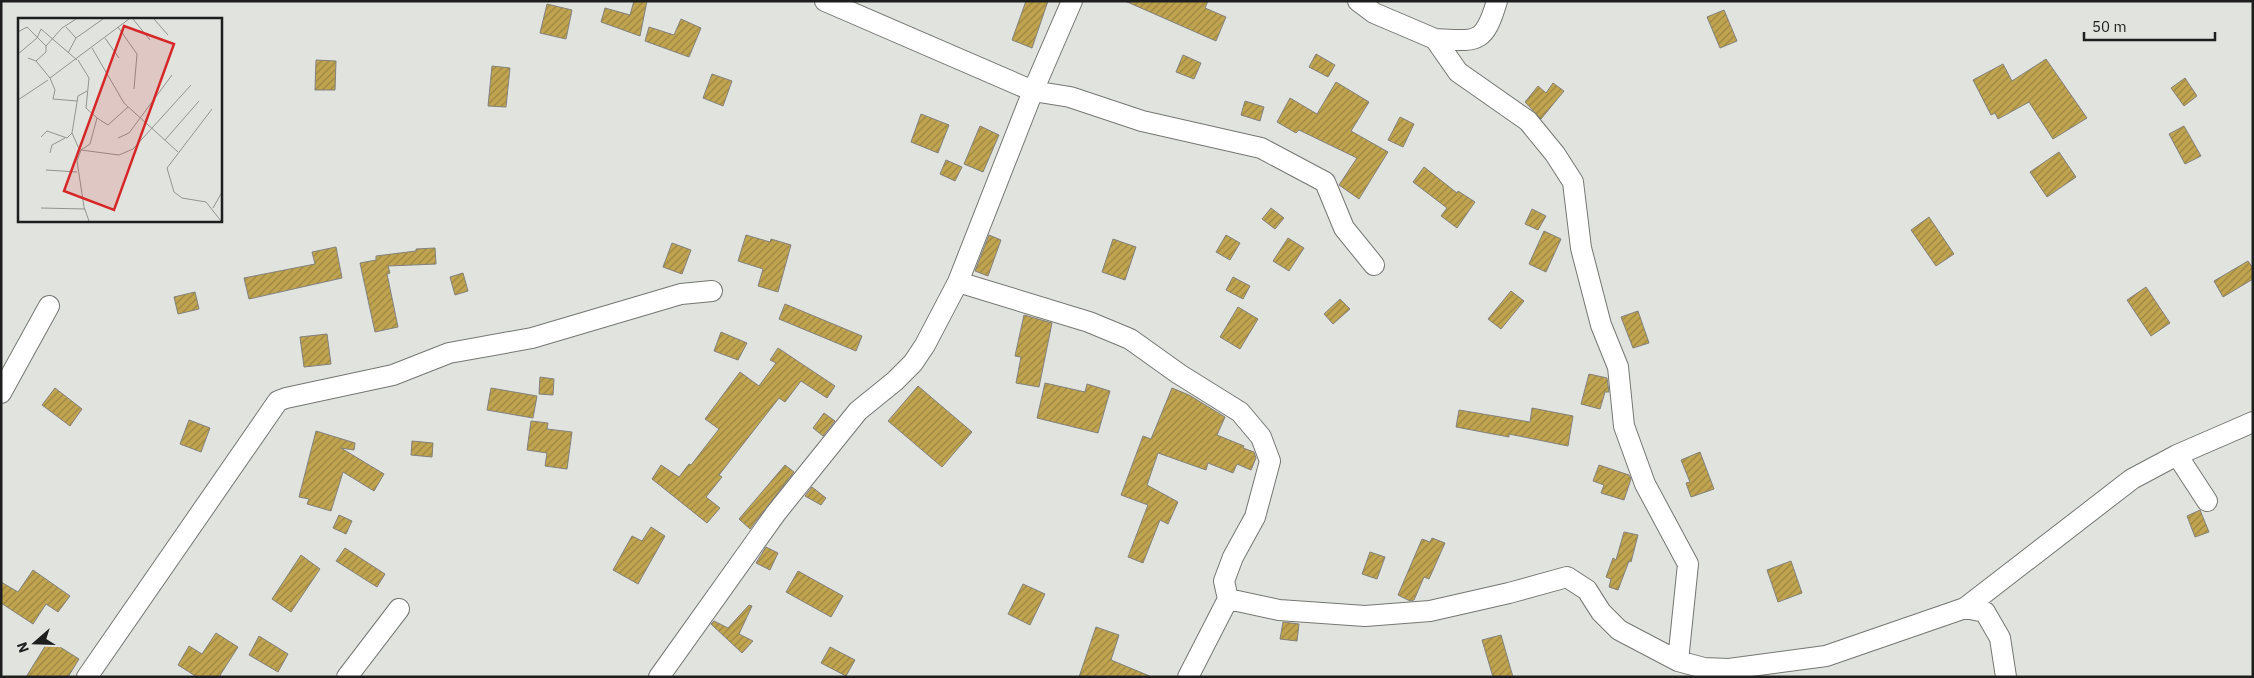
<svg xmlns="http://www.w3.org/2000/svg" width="2254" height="678" font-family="'IBM Plex Sans',sans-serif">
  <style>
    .building { fill: url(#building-hatch); stroke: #82817c }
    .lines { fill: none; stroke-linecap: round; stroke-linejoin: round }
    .minor-casing { stroke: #757773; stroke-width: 22 }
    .minor { stroke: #fff; stroke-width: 20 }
    .inset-road { fill: none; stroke: #939491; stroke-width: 1 }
    .view { fill: #d62828; fill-opacity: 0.15; stroke: #d62828; stroke-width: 2.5 }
    .inset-edge { fill: none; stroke: #1d1e1d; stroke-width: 2.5 }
  </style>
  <defs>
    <pattern id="building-hatch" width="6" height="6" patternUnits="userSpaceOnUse" patternTransform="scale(1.25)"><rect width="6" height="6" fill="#c0a450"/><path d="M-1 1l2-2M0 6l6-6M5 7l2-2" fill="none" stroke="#9b8542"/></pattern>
  </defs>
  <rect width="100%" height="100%" fill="#e1e3de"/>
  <path class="building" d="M 634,1 L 647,1 L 640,36 L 601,22 L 605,8 L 630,15 Z
    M 1026,1 L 1048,1 L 1032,48 L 1012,40 Z
    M 1125,1 L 1208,1 L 1205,8 L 1226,17 L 1216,41 Z
    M 547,4 L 572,10 L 566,39 L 540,33 Z
    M 1724,10 L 1737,41 L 1720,48 L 1707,17 Z
    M 681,19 L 701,28 L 689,57 L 645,41 L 649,27 L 674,35 Z
    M 1316,54 L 1335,65 L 1328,77 L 1309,67 Z
    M 1183,55 L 1201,63 L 1194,79 L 1176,72 Z
    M 2046,59 L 2087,118 L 2053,139 L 2029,102 L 1998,119 L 1995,113 L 1991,115 L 1973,80 L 2003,64 L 2012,81 Z
    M 316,60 L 336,61 L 335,90 L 315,90 Z
    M 492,66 L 510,68 L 506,107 L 488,106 Z
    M 712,74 L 732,81 L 723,106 L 703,98 Z
    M 2185,78 L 2197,96 L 2184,106 L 2171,88 Z
    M 1336,82 L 1369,102 L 1351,131 L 1388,152 L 1359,199 L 1339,185 L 1357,158 L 1299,130 L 1296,133 L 1277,122 L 1290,98 L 1317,114 Z
    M 1553,83 L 1564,91 L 1541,119 L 1525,102 L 1538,86 L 1546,93 Z
    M 1245,101 L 1264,107 L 1260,121 L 1241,115 Z
    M 921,114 L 949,125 L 938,153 L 911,142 Z
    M 1400,117 L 1414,124 L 1403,147 L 1388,140 Z
    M 980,126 L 999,135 L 983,172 L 964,164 Z
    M 2184,126 L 2201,156 L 2185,164 L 2169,134 Z
    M 2059,152 L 2076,177 L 2047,197 L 2030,172 Z
    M 946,160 L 962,167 L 955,181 L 940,174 Z
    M 1424,167 L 1457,193 L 1458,191 L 1475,202 L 1457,228 L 1441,216 L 1447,208 L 1413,182 Z
    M 1271,208 L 1284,218 L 1275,229 L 1262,219 Z
    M 1532,209 L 1546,216 L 1538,230 L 1525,224 Z
    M 1929,217 L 1954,254 L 1936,266 L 1911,230 Z
    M 1544,231 L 1561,239 L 1546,272 L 1529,264 Z
    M 746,235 L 770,242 L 771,239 L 791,245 L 778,292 L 758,286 L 763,269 L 738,261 Z
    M 989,235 L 1001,240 L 988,276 L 975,271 Z
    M 1226,235 L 1240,243 L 1230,260 L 1216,252 Z
    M 1288,238 L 1304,248 L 1289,271 L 1273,261 Z
    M 1113,239 L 1136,247 L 1125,280 L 1102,272 Z
    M 672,243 L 691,250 L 682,274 L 663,267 Z
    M 336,247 L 342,278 L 249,299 L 244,278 L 315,264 L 312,252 Z
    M 435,248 L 436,264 L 388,266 L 390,273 L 387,274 L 398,327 L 375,332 L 360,263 L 376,260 L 376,256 L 416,251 L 416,249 Z
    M 2248,261 L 2253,268 L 2253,279 L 2223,297 L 2214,281 Z
    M 463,273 L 468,291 L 455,295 L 450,277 Z
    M 1233,277 L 1250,286 L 1243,299 L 1226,290 Z
    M 2146,287 L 2170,323 L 2151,336 L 2127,300 Z
    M 1511,291 L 1524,301 L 1501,329 L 1488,319 Z
    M 195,292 L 199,309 L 178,314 L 174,297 Z
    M 1340,299 L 1350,309 L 1333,324 L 1324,314 Z
    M 785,304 L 862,336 L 856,351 L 779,319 Z
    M 1238,307 L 1258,319 L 1240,349 L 1220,337 Z
    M 1638,311 L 1649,343 L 1633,348 L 1621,317 Z
    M 1024,315 L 1052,323 L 1039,387 L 1016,383 L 1021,357 L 1015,356 Z
    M 721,332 L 747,343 L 738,360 L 714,351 Z
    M 327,334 L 331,364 L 304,367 L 300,337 Z
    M 778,348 L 835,386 L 827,398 L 801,381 L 785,402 L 779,398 L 719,475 L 722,477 L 706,497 L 720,508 L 707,523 L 652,479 L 661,465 L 679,477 L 689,464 L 691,465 L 719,429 L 705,419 L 740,372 L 759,386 L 776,363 L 770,360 Z
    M 1589,374 L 1607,378 L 1609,392 L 1605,392 L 1600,409 L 1581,404 Z
    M 540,377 L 554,379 L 553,395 L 539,394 Z
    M 1045,383 L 1085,392 L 1087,384 L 1110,391 L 1098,433 L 1037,418 Z
    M 918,386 L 972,432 L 942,467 L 888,421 Z
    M 55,388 L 82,409 L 70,426 L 42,405 Z
    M 491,388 L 537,396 L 533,418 L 487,410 Z
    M 1172,388 L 1189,395 L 1225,417 L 1217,435 L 1244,446 L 1243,448 L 1254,452 L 1256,458 L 1251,470 L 1237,464 L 1233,473 L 1208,463 L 1206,470 L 1158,453 L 1147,485 L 1178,502 L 1168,524 L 1160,520 L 1143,563 L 1128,557 L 1148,505 L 1121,495 L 1143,436 L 1151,439 Z
    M 1532,408 L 1573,416 L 1568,446 L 1509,434 L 1509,437 L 1456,427 L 1459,410 L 1530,422 Z
    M 824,413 L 835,421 L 823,436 L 813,428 Z
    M 189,420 L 210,428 L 201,452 L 180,444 Z
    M 531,421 L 548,423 L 547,429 L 572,432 L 567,469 L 545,466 L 547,453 L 527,450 Z
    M 316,431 L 355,443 L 354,450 L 341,448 L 384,474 L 374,491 L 343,472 L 331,511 L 307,504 L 309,499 L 299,497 Z
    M 412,441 L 433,443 L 432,457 L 411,455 Z
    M 1700,452 L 1714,489 L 1691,497 L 1686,483 L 1690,482 L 1681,460 Z
    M 785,465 L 794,472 L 750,529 L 739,519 Z
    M 1599,465 L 1629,475 L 1631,479 L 1624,500 L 1601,493 L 1604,485 L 1593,481 Z
    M 812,487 L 826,498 L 821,505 L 805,496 Z
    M 2200,510 L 2209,532 L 2195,537 L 2187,516 Z
    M 339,515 L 352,521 L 346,534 L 333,528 Z
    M 651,527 L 665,536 L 638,584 L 613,570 L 632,536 L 642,541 Z
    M 1624,532 L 1638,535 L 1631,562 L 1629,561 L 1618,590 L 1609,587 L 1611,579 L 1606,577 L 1613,558 L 1616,560 Z
    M 1432,538 L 1445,543 L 1429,579 L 1424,577 L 1414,600 L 1410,601 L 1398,595 L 1422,539 L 1430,542 Z
    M 766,547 L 778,553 L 770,570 L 756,563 Z
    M 345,548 L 385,574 L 377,587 L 336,561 Z
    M 1370,552 L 1385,557 L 1377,579 L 1362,574 Z
    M 301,555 L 320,569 L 291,612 L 272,599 Z
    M 1791,561 L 1802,593 L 1778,602 L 1767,570 Z
    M 33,570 L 70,596 L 58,612 L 46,604 L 33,624 L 1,603 L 1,582 L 18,592 Z
    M 798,571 L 843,596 L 831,617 L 786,592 Z
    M 1023,584 L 1045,594 L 1030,625 L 1008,614 Z
    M 749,605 L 752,606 L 739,634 L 753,641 L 742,653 L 711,624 L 714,621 L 728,628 Z
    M 1283,622 L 1299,624 L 1297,641 L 1280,639 Z
    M 1096,627 L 1119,635 L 1111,660 L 1152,677 L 1079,677 Z
    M 216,633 L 238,647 L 219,677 L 197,677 L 178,665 L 189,646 L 202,654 Z
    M 1501,635 L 1513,677 L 1493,677 L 1482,640 Z
    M 259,636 L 288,654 L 278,672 L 249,655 Z
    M 49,640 L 79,659 L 68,677 L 26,677 Z
    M 830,647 L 855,660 L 846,676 L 821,663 Z"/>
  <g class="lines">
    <g class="minor-casing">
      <path id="minor" d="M 825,1 L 1033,91 L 1070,97 L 1142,121 L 1261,148 L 1325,182 L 1344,228 L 1374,265
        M 1358,1 L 1374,13 L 1435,39 L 1458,72 L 1528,121 L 1555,154 L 1573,182 L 1581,248 L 1601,325 L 1618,367 L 1624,426 L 1645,484 L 1688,564 L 1678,661
        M 1435,39 C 1477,41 1484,45 1497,1
        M 958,282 L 1089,322 L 1130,339 L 1179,374 L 1240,412 L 1261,437 L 1270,461 L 1255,517 L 1233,557 L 1224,581 L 1228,599
        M 1,393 L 49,306
        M 2177,455 L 2207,501
        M 1965,608 L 1985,612 L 2000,638 L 2006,677
        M 87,677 L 278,401 L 286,398 L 393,375 L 449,353 L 532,338 L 681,294 L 712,291
        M 347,677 L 399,609
        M 659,677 L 776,513 L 858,411 L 895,381 L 913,363 L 925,345 L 958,282 L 1033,91 L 1072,1
        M 1188,677 L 1228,599 L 1279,610 L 1365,616 L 1430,611 L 1509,593 L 1567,577 L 1587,590 L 1601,612 L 1619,630 L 1678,661 L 1704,668 L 1729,669 L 1826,656 L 1965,608 L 2132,479 L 2177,455 L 2253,422"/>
    </g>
    <use href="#minor" class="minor"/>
  </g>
  <g transform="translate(18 18)">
    <rect width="204" height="204" fill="#e1e3de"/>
    <path class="inset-road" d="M 115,1 L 132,22M 136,1 L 150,17M 48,9 L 58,20 L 85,1M 100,9 L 119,36 L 116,71M 0,14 L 9,9 L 28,28 L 28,34 L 18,43M 87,20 L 101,40M 28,28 L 44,10 L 58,1M 74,30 L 106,85 L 160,134M 50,35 L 58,20M 0,36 L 19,20 L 23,11 L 59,42M 10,40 L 18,43 L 32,60 L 37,72 L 35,81 L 59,83M 60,42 L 71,60 L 68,90 L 79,100 L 72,126 L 63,132 L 59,143 L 66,189 L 71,203M 32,60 L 111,1M 0,82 L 30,62M 194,91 L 149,150 L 156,174 L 164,180 L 188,184 L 203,203M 79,100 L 90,107 L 110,89M 23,119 L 29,113 L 49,120 L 54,115M 100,120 L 111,115 L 154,57M 147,122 L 181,83M 63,132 L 101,137 L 115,131 L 173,67M 62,133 L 54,115 L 60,78 L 69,73M 32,135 L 34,127 L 47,120M 28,152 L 59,154M 23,190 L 67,191M 195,190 L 204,174"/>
    <path class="view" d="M 106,8 L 156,26 L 96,192 L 46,173 Z"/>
    <rect width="204" height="204" class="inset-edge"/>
  </g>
  <rect width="2254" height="678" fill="none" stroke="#1d1e1d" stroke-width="5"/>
  <g transform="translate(35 643) rotate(250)" stroke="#e1e3de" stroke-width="4" paint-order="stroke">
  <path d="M0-4L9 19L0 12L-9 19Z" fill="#1d1e1d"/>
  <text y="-8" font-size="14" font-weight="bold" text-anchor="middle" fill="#1d1e1d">N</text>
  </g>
  <path d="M2084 32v8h131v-8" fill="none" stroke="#1d1e1d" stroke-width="2.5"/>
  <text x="2092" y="32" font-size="15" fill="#1d1e1d" stroke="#e1e3de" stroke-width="4" paint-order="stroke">50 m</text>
</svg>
